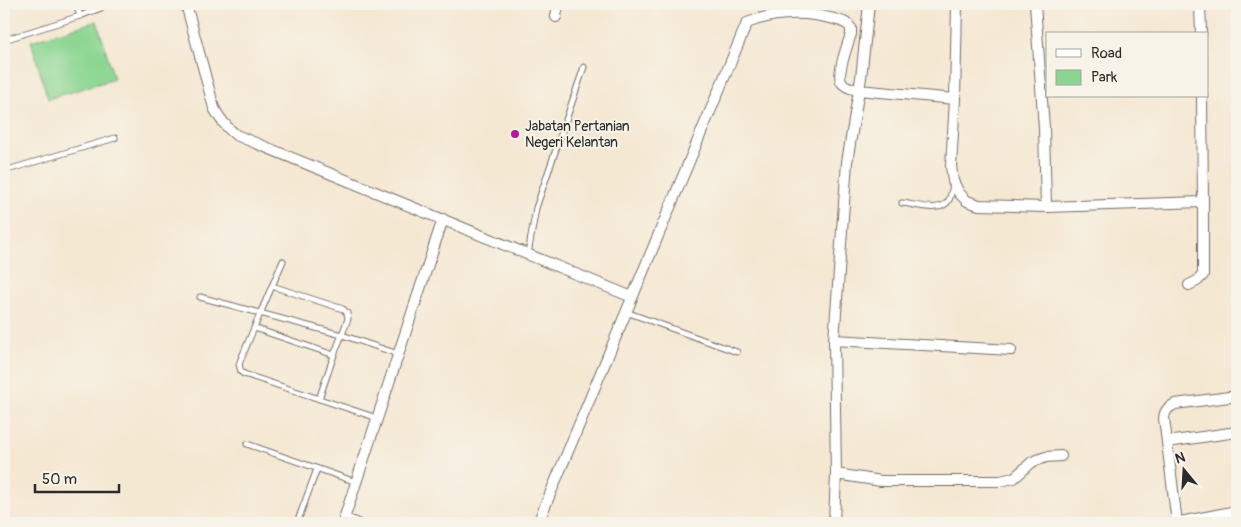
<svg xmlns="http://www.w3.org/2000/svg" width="1241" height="527" font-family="Pangolin,sans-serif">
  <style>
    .green { fill: #8ad591; stroke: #5a805e }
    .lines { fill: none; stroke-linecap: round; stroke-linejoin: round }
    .lane-casing { stroke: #726d66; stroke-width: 7 }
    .street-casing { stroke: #726d66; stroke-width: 12 }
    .lane { stroke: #fff; stroke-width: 5 }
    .street { stroke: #fff; stroke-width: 10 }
    .poi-dot { fill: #b5179e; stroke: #f7f3e8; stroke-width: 2 }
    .labels { text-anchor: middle; stroke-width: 4; stroke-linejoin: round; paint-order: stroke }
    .poi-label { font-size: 14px; fill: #2b2b2b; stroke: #f7f3e8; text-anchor: start }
  </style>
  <rect width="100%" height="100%" fill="#f7f3e8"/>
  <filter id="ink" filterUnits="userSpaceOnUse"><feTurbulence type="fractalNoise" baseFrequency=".02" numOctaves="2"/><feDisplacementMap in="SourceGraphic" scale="10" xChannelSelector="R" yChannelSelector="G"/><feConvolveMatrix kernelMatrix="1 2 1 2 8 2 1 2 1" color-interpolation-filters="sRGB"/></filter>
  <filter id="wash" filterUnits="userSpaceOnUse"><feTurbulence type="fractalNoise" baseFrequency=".0096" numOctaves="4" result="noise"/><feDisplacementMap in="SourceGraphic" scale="20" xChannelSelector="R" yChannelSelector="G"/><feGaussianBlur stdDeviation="1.12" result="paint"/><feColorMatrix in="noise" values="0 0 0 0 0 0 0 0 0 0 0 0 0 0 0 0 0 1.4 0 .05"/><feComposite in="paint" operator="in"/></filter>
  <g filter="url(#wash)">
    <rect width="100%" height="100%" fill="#f5e8d3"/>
    <path class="green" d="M 97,21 L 114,79 L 48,99 L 31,41 Z"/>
  </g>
  <g filter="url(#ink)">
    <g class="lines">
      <g class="lane-casing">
        <path id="lane" d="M 80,16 L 101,8 L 103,4
          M 4,40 L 80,16 L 76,4
          M 4,171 L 115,138
          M 902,203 C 915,204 941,214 949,200 C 951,196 952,189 953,184
          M 528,254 L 536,208 L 584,67
          M 272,286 L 283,261
          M 200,297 L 342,335 L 398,354
          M 626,312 L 737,352
          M 254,328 L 272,286 L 343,309 L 347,313 L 348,319 L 334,355
          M 319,399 L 334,355 L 254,328 L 239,364 L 241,372 L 244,374 L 377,418
          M 247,444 L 356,482
          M 297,523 L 317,469"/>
      </g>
      <g class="street-casing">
        <path id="street" d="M 186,4 L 214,108 C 220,120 226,127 236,135 L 632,297
          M 957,4 L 955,99 L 951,166 L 953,181 L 959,193 L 967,201 L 979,205 L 1046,207 L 1203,202 L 1203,275 L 1197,281 L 1189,285
          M 1035,4 L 1044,128 L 1046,207
          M 1200,4 L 1201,34
          M 556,17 L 558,4
          M 1202,96 L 1203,202
          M 834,340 L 1011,350
          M 1167,442 L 1237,432
          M 836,474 L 881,481 L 1000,481 L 1014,478 L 1032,462 L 1046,457 L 1061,456
          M 356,523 L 344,519 L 443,219
          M 538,523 L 747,23 C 775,12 805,11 834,19 C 841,21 847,22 851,28 L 851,34 C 848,44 837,72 841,81 C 844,87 853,89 859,90 L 955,99
          M 834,523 L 836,474 L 834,340 L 847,162 L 861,78 L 869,4
          M 1175,523 L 1237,511
          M 1177,523 L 1164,418 C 1165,410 1168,408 1175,404 L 1237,396"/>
      </g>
      <use href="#lane" class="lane"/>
      <use href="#street" class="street"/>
    </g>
  </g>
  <circle class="poi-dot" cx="515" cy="134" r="5"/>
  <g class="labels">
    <g class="poi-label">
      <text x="525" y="131">Jabatan Pertanian<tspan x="525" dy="16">Negeri Kelantan</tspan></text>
    </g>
  </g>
  <rect width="1241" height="527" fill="none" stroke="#f7f3e8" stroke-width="20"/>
  <rect x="1046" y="32" width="162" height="65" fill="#f7f3e8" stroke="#a5a39c"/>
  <rect x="1056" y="49" width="25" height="8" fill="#ffffff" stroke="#a5a39c"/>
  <text x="1091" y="58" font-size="15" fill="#2b2b2b">Road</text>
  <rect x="1056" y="70" width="25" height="15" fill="#8ad591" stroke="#a5a39c"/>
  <text x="1091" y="82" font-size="15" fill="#2b2b2b">Park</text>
  <g transform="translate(1184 470) rotate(342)" stroke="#f7f3e8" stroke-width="4" paint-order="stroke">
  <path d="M0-4L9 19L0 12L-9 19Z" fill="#2b2b2b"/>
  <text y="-8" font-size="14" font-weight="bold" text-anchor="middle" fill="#2b2b2b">N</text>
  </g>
  <path d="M35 484v8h84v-8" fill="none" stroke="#2b2b2b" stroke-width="2.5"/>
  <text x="42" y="484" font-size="15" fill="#2b2b2b" stroke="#f7f3e8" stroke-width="4" paint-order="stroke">50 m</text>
</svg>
